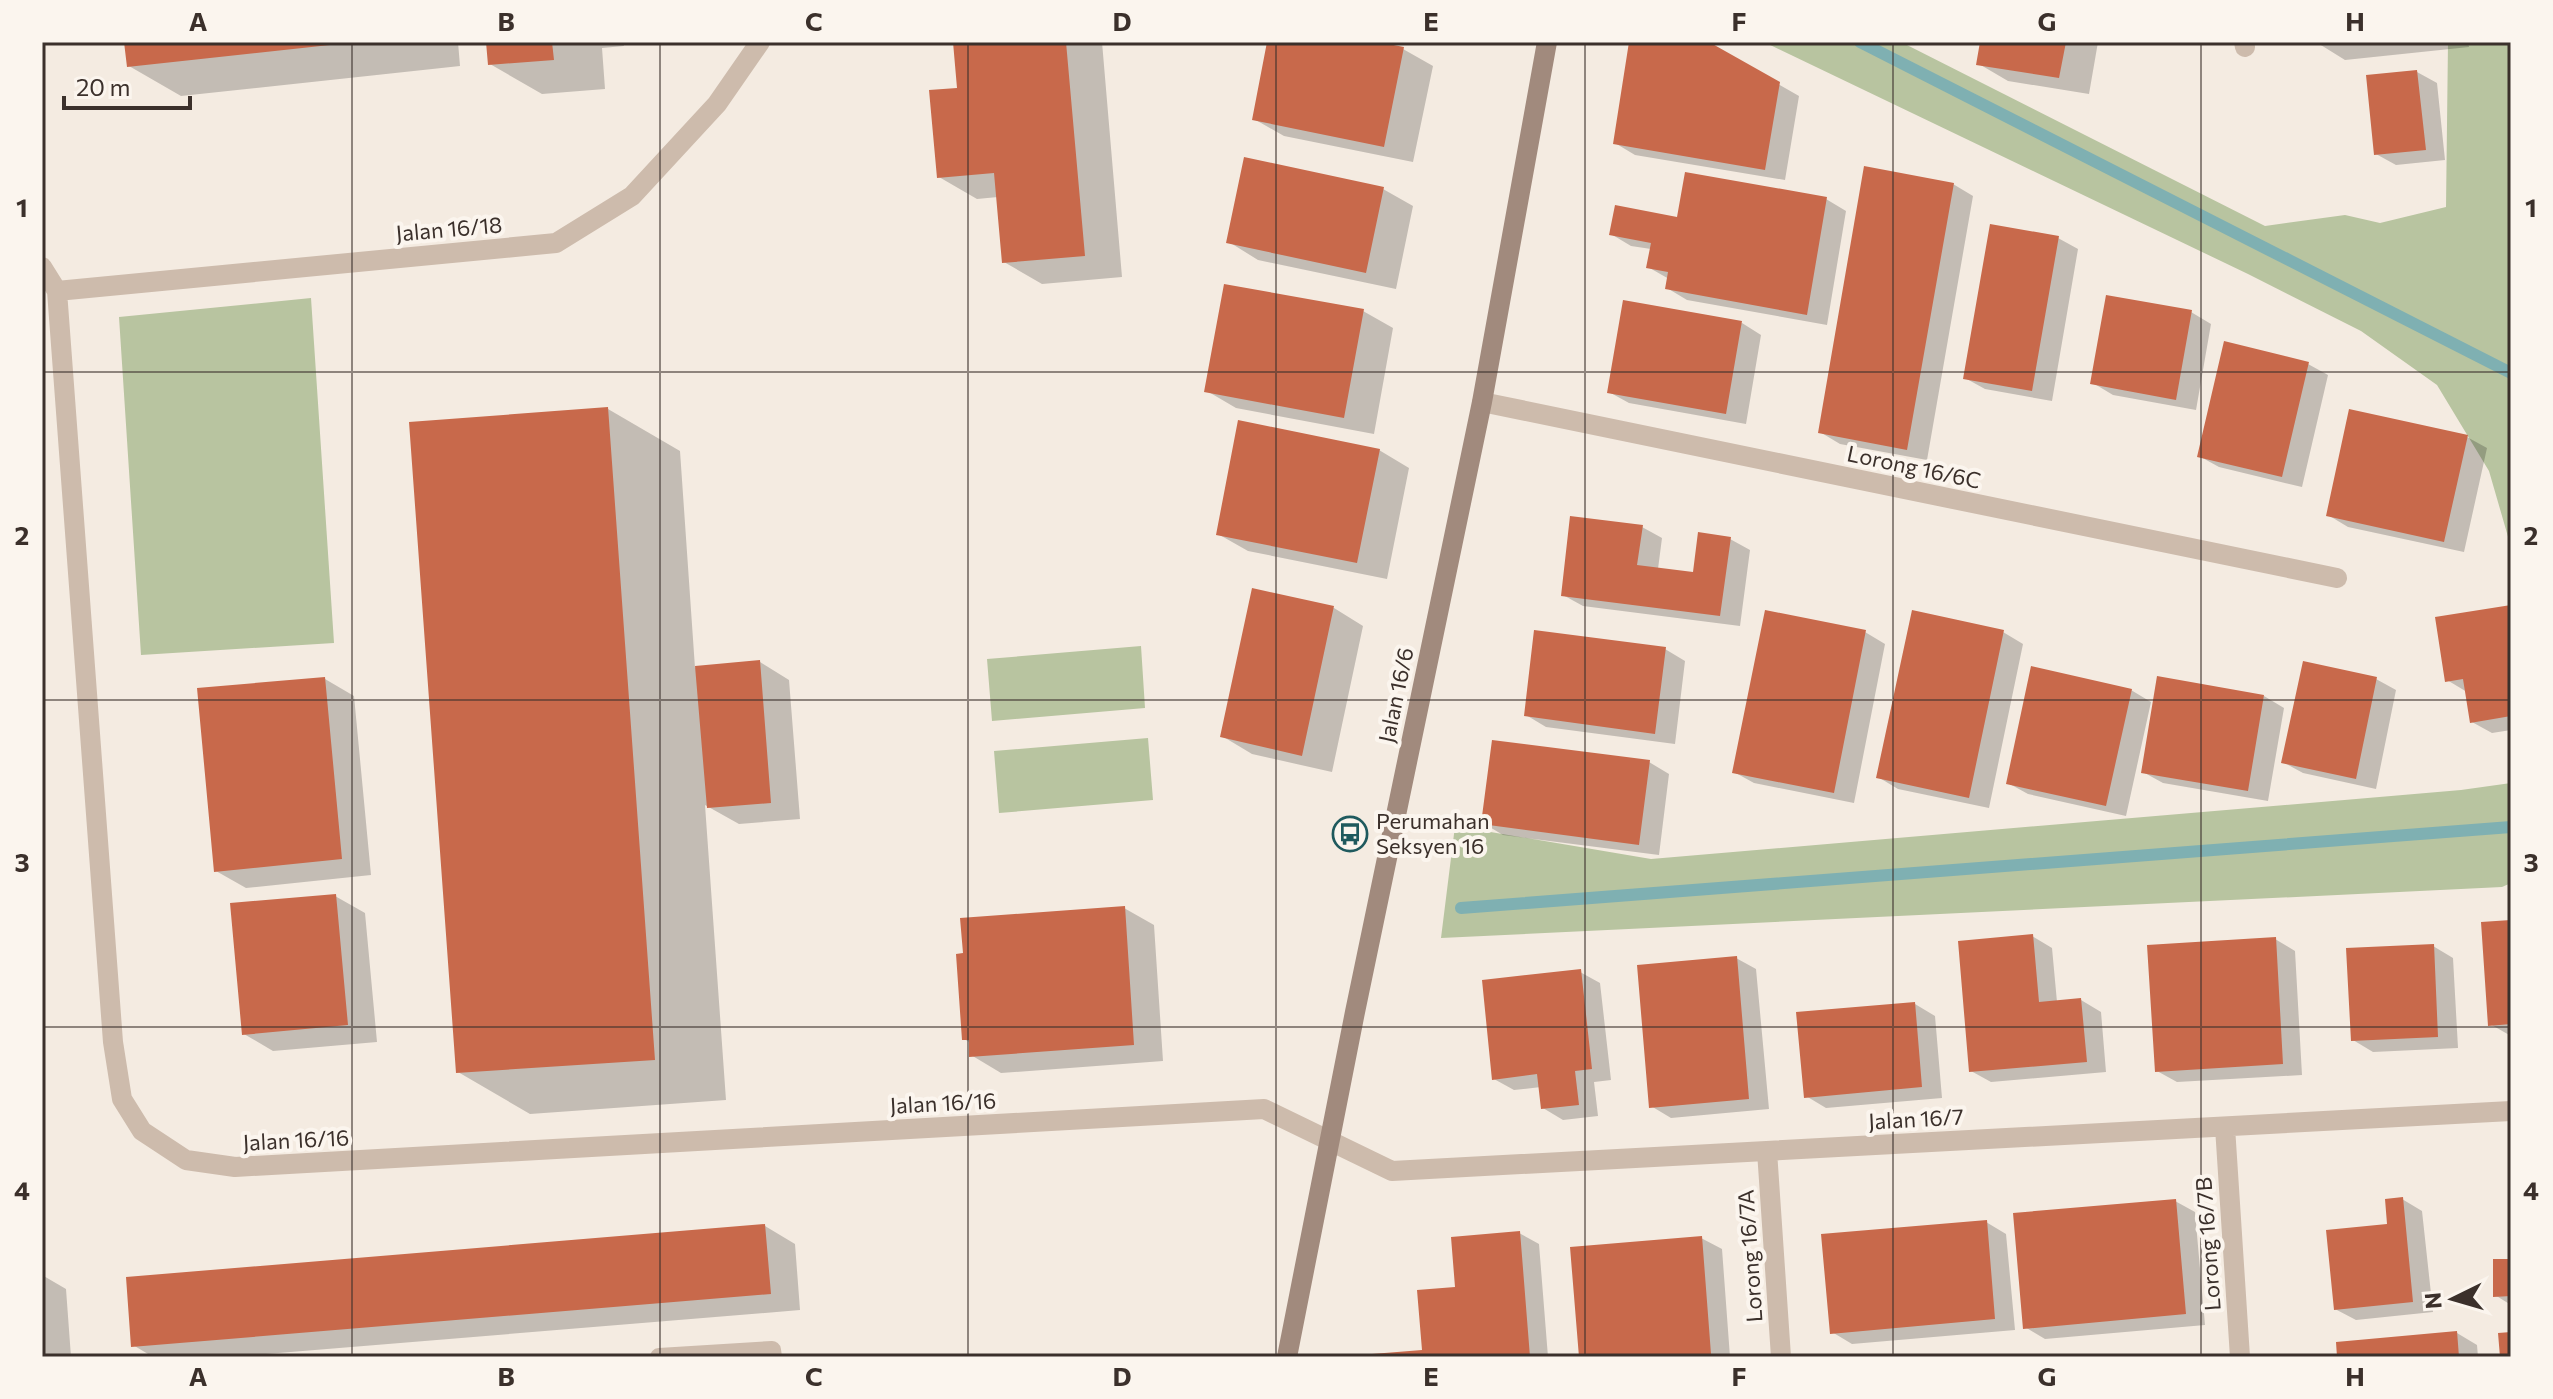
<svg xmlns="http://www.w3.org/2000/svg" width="2553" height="1399" font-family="Commissioner,sans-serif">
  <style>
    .green { fill: #b8c4a0 }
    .shadow { fill: #0003 }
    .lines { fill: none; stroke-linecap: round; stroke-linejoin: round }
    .stream { stroke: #7fb0b2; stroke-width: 12 }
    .building { fill: #c8694b }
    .lane { stroke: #cdbbac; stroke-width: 18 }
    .street { stroke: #cdbbac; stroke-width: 20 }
    .secondary { stroke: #a18a7d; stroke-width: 20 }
    .grid { fill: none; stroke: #3b302b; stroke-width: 2; stroke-opacity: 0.55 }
    .labels { text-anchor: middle; stroke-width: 8; stroke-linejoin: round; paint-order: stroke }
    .street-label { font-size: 22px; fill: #3b302b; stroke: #fbf5ee }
    .poi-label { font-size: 22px; fill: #3b302b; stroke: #fbf5ee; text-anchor: start }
    .neatline { fill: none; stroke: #3b302b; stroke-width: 3 }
    .grid-label { font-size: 26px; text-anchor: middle; font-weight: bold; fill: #3b302b }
  </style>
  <rect width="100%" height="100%" fill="#f4ebe1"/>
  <path class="green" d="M 1764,42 L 1901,42 L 2265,226 L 2345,215 L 2380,223 L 2446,207 L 2448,42 L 2511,42 L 2511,547 L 2489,471 L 2437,385 L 2361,331 L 2248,274 Z
    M 311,298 L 334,643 L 141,655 L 119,317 Z
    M 1141,646 L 1145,708 L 992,721 L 987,659 Z
    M 1148,738 L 1153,800 L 999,813 L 994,751 Z
    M 2511,783 L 2511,883 L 2502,887 L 1441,938 L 1455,826 L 1651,859 L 2461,790 Z"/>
  <path class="shadow" d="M 126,42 L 458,42 L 460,66 L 181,96 L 129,66 Z
    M 488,42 L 623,42 L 624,46 L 602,48 L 605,89 L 542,94 L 490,64 Z
    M 955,42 L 1102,42 L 1122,277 L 1042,284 L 1004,262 L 998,197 L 977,199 L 939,177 L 959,90 Z
    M 1269,42 L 1368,42 L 1403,49 L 1433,66 L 1413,162 L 1284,136 L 1254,119 Z
    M 1631,42 L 1705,42 L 1799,96 L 1785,180 L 1635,155 L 1615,143 Z
    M 1982,42 L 2098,42 L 2089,94 L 2008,81 L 1979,64 Z
    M 2316,42 L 2468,42 L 2469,47 L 2345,60 Z
    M 2417,72 L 2437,83 L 2445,160 L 2396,165 L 2376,154 Z
    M 1953,184 L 1973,196 L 1927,460 L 1840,444 L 1820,432 Z
    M 1383,189 L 1413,206 L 1396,289 L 1258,260 L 1229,242 Z
    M 1826,199 L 1846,211 L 1827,325 L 1687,300 L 1667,288 L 1669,279 L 1648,267 L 1651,249 L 1631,246 L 1611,234 L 1679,219 Z
    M 2058,238 L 2078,249 L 2052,401 L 1985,389 L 1965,378 Z
    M 1363,311 L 1393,328 L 1374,434 L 1236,408 L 1207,391 Z
    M 2191,312 L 2211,324 L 2196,410 L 2113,395 L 2093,383 Z
    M 1742,323 L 1761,335 L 1746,424 L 1629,403 L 1609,392 Z
    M 2308,364 L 2328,375 L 2302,487 L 2219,467 L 2199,456 Z
    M 608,409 L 680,451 L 695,668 L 760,662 L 789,680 L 800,819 L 739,824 L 705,805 L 726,1100 L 530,1114 L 458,1072 Z
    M 2467,437 L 2487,448 L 2464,552 L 2348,527 L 2328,515 Z
    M 1379,450 L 1409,468 L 1387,579 L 1248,551 L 1218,534 Z
    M 1642,527 L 1662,538 L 1658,569 L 1695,574 L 1730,539 L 1750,550 L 1740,626 L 1583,606 L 1563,595 Z
    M 1254,591 L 1334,608 L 1363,626 L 1332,772 L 1252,754 L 1222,736 Z
    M 2511,607 L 2511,730 L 2492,733 L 2472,722 L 2467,692 L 2447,680 Z
    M 1865,632 L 1885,644 L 1854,803 L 1754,783 L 1734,772 Z
    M 2003,632 L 2023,644 L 1989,808 L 1898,789 L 1878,777 Z
    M 1665,649 L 1685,661 L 1675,744 L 1546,727 L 1526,715 Z
    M 325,679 L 354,696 L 371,875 L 246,888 L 216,871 Z
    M 2376,679 L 2396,690 L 2376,789 L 2303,773 L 2283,762 Z
    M 2131,690 L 2151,702 L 2126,816 L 2028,794 L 2008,783 Z
    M 2264,696 L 2284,708 L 2268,801 L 2163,783 L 2143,772 Z
    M 1649,762 L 1669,774 L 1659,855 L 1503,835 L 1483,823 Z
    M 335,896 L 365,913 L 377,1042 L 273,1051 L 244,1034 Z
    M 1124,908 L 1154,925 L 1163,1061 L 1001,1073 L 971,1055 L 971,1043 L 964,1039 Z
    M 2511,922 L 2511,1036 L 2490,1024 Z
    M 2032,936 L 2052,948 L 2057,1002 L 2081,1000 L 2101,1012 L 2106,1072 L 1991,1082 L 1971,1071 Z
    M 2275,939 L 2295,951 L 2302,1075 L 2177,1082 L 2157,1071 Z
    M 2433,946 L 2453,958 L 2458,1048 L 2373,1052 L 2353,1040 Z
    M 1736,958 L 1756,969 L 1769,1109 L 1671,1118 L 1651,1106 Z
    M 1580,972 L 1600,983 L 1611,1080 L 1594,1082 L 1598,1116 L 1563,1120 L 1543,1108 L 1541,1087 L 1514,1090 L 1494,1079 Z
    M 1915,1004 L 1935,1016 L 1942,1098 L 1826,1108 L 1806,1096 Z
    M 2402,1199 L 2422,1211 L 2433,1312 L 2356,1320 L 2335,1309 Z
    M 2175,1201 L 2195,1212 L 2205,1325 L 2045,1339 L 2025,1327 Z
    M 1986,1222 L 2006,1234 L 2015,1330 L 1852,1344 L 1832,1332 Z
    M 765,1226 L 795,1244 L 800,1310 L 230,1357 L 153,1357 L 133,1345 Z
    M 1519,1233 L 1539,1244 L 1548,1357 L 1375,1357 L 1424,1352 L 1457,1289 Z
    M 1701,1238 L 1722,1249 L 1730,1357 L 1581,1357 Z
    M 2511,1261 L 2511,1305 L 2495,1295 Z
    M 42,1275 L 66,1289 L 71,1357 L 42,1357 Z
    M 2457,1333 L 2477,1345 L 2478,1357 L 2339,1357 Z"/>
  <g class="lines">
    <path class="stream" d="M 1860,42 L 2511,373
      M 1461,908 L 2511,827"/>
  </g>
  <path class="building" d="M 124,42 L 339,42 L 339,44 L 127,67 Z
    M 486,42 L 552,42 L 554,60 L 488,65 Z
    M 953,42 L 1066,42 L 1085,256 L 1002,263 L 994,173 L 937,178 L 929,90 L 957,88 Z
    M 1267,42 L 1378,42 L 1404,47 L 1384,147 L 1252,120 Z
    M 1629,42 L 1709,42 L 1780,82 L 1765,170 L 1613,144 Z
    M 1980,42 L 2066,42 L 2059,78 L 1976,65 Z
    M 2417,70 L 2426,150 L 2374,155 L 2366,75 Z
    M 1244,157 L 1384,187 L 1366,273 L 1226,243 Z
    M 1864,166 L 1954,183 L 1907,450 L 1818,433 Z
    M 1685,172 L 1827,197 L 1807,315 L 1665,289 L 1668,272 L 1646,268 L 1651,243 L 1609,235 L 1615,205 L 1677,217 Z
    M 1990,224 L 2059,236 L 2032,391 L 1963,379 Z
    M 1224,284 L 1364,309 L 1344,418 L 1204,392 Z
    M 2106,295 L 2192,310 L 2176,400 L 2090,384 Z
    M 1623,300 L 1742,321 L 1726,414 L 1607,393 Z
    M 2224,341 L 2309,362 L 2282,477 L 2197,457 Z
    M 608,407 L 655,1060 L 456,1073 L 409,422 Z
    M 2349,409 L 2468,435 L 2444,542 L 2326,516 Z
    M 1238,420 L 1380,449 L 1357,563 L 1216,535 Z
    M 1570,516 L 1643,525 L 1637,565 L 1693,572 L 1698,532 L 1731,537 L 1720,616 L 1561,596 Z
    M 1252,588 L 1334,606 L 1302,756 L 1220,737 Z
    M 2511,605 L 2511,716 L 2470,723 L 2463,679 L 2445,682 L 2435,617 Z
    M 1765,610 L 1866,630 L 1834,793 L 1732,773 Z
    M 1912,610 L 2004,630 L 1969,798 L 1876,778 Z
    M 1534,630 L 1666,647 L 1655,734 L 1524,716 Z
    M 760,660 L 771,803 L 707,808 L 695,666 Z
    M 2303,661 L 2377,677 L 2356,779 L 2281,763 Z
    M 2031,666 L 2132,689 L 2106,806 L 2006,784 Z
    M 2157,676 L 2264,695 L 2248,791 L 2141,773 Z
    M 325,677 L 342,859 L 214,872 L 197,688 Z
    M 1492,740 L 1650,760 L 1639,845 L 1481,824 Z
    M 336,894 L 348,1025 L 242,1035 L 230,903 Z
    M 1125,906 L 1134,1045 L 969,1057 L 969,1040 L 962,1040 L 956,954 L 963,953 L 960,918 Z
    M 2511,920 L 2511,1024 L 2488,1026 L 2481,922 Z
    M 2033,934 L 2039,1002 L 2081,998 L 2087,1062 L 1969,1072 L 1958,941 Z
    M 2276,937 L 2283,1064 L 2155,1072 L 2147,945 Z
    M 2434,944 L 2438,1037 L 2351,1041 L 2346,948 Z
    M 1737,956 L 1749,1099 L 1649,1108 L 1637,965 Z
    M 1581,969 L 1592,1069 L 1575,1071 L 1579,1105 L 1541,1109 L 1537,1074 L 1492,1080 L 1482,980 Z
    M 1915,1002 L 1922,1087 L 1804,1098 L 1796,1012 Z
    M 2403,1197 L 2413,1302 L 2334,1310 L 2326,1230 L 2387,1224 L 2385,1199 Z
    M 2176,1199 L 2186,1314 L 2023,1329 L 2013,1213 Z
    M 1987,1220 L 1995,1319 L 1830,1334 L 1821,1234 Z
    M 765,1224 L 771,1294 L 131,1347 L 126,1277 Z
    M 1520,1231 L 1530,1357 L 1373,1357 L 1372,1354 L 1422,1350 L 1417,1290 L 1455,1287 L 1451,1237 Z
    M 1702,1236 L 1711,1354 L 1669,1357 L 1579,1357 L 1570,1247 Z
    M 2493,1259 L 2511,1259 L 2511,1296 L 2493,1297 Z
    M 2457,1331 L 2459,1357 L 2337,1357 L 2336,1342 Z
    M 2511,1332 L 2511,1357 L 2500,1357 L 2498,1333 Z"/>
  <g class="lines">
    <path class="lane" d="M 659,1357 L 772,1350 L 773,1357"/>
    <path class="street" d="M 2244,42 L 2245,47
      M 42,267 L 57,291 L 113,1042 L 122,1099 L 142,1131 L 186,1160 L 235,1167 L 1264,1109 L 1392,1171 L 2511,1111
      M 57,291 L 556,243 L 632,196 L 717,104 L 760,42
      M 1482,402 L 2337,578
      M 2225,1127 L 2240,1357
      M 1767,1151 L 1781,1357"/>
    <path class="secondary" d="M 1287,1357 L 1355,1012 L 1482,402 L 1547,42"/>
  </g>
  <path class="grid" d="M 352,42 L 352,1357M 660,42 L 660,1357M 968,42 L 968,1357M 1276,42 L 1276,1357M 1585,42 L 1585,1357M 1893,42 L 1893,1357M 2201,42 L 2201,1357M 42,372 L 2511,372M 42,700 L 2511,700M 42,1027 L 2511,1027"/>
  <defs>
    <g id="bus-ring" transform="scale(1.8)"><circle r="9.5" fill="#fbf5ee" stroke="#1f5a5e" stroke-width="1.5"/><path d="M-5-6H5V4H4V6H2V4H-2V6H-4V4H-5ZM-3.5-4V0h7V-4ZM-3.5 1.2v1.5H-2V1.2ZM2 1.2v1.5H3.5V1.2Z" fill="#1f5a5e"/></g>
  </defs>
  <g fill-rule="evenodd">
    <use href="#bus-ring" x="1350" y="834"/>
  </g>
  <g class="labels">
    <g class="street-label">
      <text transform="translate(449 229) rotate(-5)" y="8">Jalan 16/18</text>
      <text transform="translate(1914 467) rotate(12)" y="8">Lorong 16/6C</text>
      <text transform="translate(1396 695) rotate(-78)" y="8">Jalan 16/6</text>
      <text transform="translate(943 1103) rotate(-3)" y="8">Jalan 16/16</text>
      <text transform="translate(1916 1119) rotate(-3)" y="8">Jalan 16/7</text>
      <text transform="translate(296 1140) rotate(-3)" y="8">Jalan 16/16</text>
      <text transform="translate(2208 1244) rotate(-94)" y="8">Lorong 16/7B</text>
      <text transform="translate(1750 1256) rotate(-94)" y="8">Lorong 16/7A</text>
    </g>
    <g class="poi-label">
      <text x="1376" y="829">Perumahan<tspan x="1376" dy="25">Seksyen 16</tspan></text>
    </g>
  </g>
  <rect width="2553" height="1399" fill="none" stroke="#fbf5ee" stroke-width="88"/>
  <g transform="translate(2453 1299) rotate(265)" stroke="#fbf5ee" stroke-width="6" paint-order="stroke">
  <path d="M0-6L14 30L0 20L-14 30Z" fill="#3b302b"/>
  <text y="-12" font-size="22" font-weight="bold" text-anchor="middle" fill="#3b302b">N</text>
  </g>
  <path d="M64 96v12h126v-12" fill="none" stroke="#3b302b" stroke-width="4"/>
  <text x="76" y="96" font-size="24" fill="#3b302b" stroke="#fbf5ee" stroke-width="6" paint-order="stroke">20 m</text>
  <rect x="44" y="44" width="2465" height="1311" class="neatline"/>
  <g class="grid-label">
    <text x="198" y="31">A</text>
    <text x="506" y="31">B</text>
    <text x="814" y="31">C</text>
    <text x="1122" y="31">D</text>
    <text x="1431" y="31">E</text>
    <text x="1739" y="31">F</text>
    <text x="2047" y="31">G</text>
    <text x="2355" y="31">H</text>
    <text x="22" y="217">1</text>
    <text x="2531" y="217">1</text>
    <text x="22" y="545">2</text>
    <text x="2531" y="545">2</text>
    <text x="22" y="872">3</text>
    <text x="2531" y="872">3</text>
    <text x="22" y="1200">4</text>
    <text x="2531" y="1200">4</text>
    <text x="198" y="1386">A</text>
    <text x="506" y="1386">B</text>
    <text x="814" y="1386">C</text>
    <text x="1122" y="1386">D</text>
    <text x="1431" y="1386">E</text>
    <text x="1739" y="1386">F</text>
    <text x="2047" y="1386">G</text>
    <text x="2355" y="1386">H</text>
  </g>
</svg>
